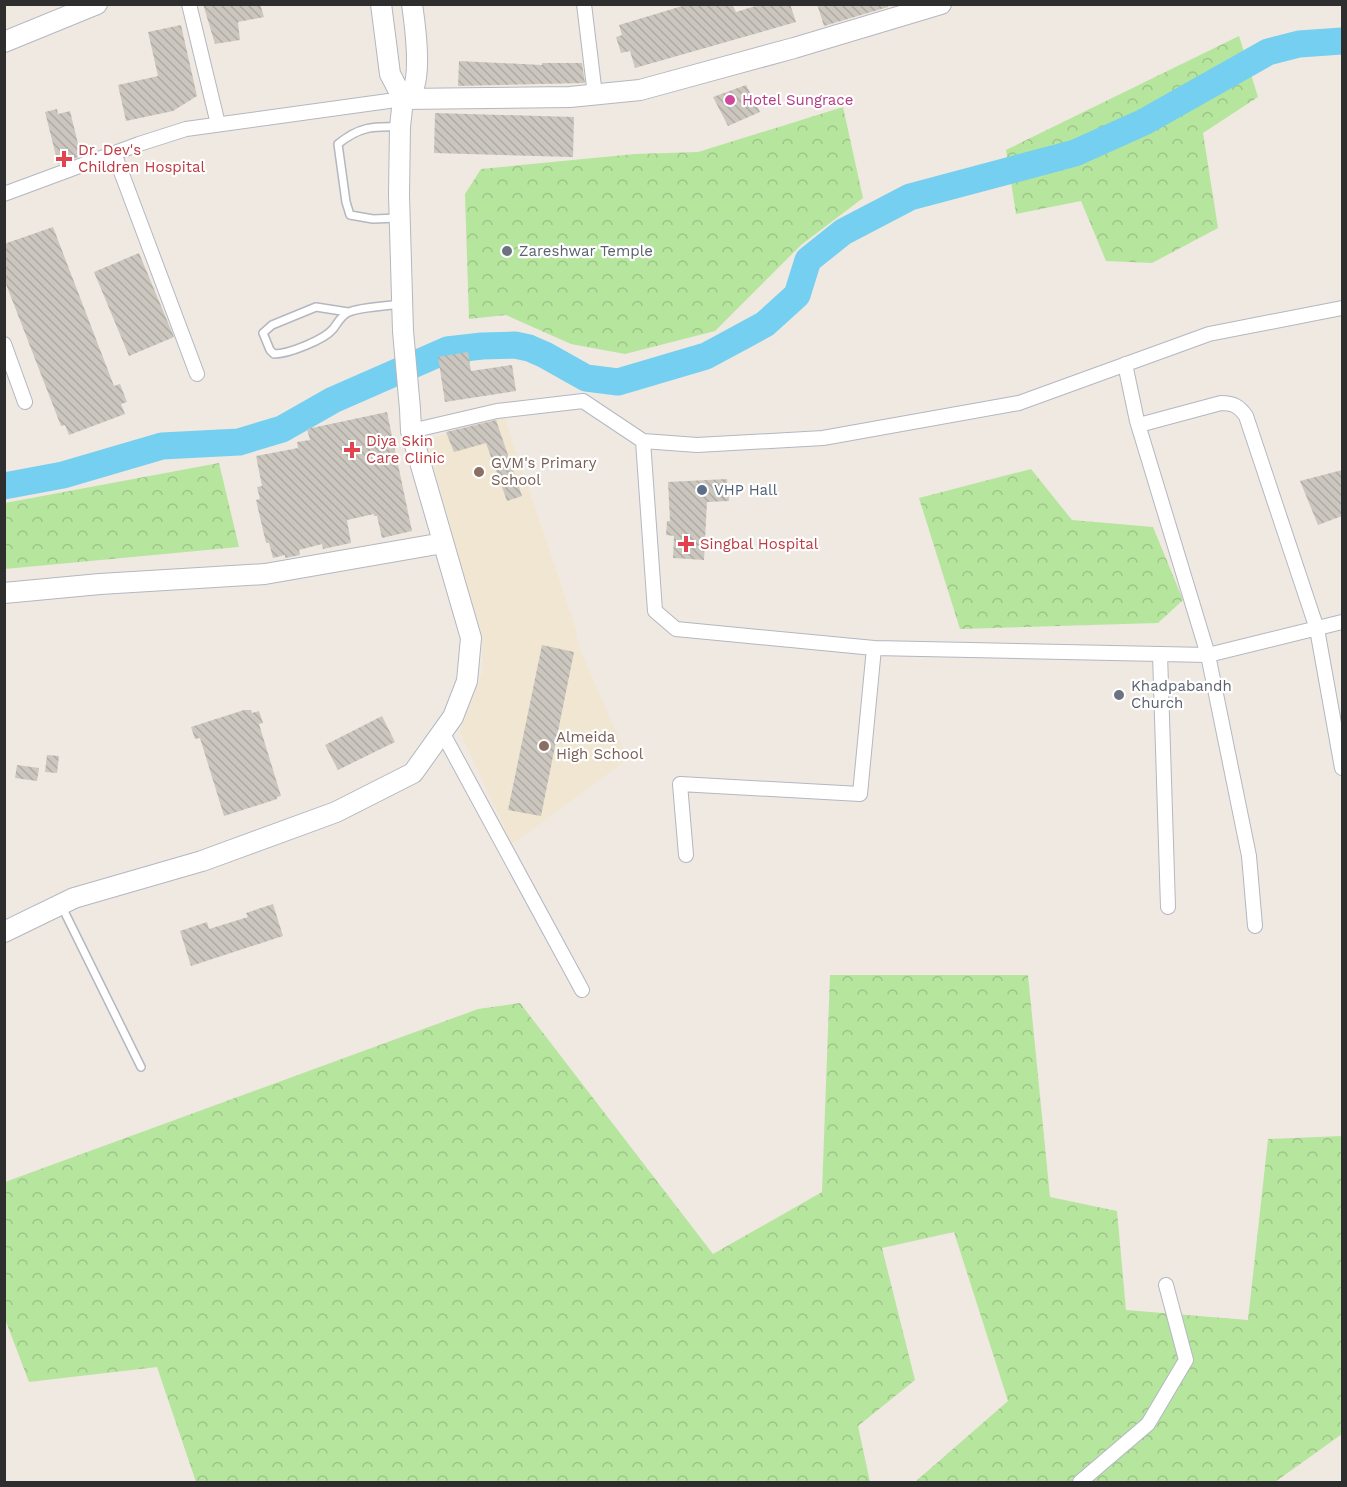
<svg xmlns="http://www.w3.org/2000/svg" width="1347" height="1487" font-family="'Work Sans',sans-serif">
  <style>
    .education { fill: #f0e6d1 }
    .forest { fill: url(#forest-crowns) }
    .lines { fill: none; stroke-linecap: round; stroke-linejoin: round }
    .river { stroke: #75cff0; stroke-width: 27 }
    .building { fill: url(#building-back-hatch) }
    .lane-casing { stroke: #b4b7c1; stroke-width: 10 }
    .street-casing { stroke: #b4b7c1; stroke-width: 16 }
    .secondary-casing { stroke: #b4b7c1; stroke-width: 22 }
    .lane { stroke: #fff; stroke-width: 7 }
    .street { stroke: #fff; stroke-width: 14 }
    .secondary { stroke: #fff; stroke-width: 20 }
    .hotel-dot { fill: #d1479c; stroke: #fff; stroke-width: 2 }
    .health-dot { fill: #e0444e; stroke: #fff; stroke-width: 2 }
    .worship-dot { fill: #6b7280; stroke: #fff; stroke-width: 2 }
    .education-dot { fill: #8d6e63; stroke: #fff; stroke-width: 2 }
    .service-dot { fill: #5c6f8a; stroke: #fff; stroke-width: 2 }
    .labels { text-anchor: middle; stroke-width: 4.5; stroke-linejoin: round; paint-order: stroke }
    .hotel-label { font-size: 15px; fill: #b23c85; stroke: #fff; text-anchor: start }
    .health-label { font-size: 15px; fill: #be3a42; stroke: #fff; text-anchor: start }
    .worship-label { font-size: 15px; fill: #5b616d; stroke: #fff; text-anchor: start }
    .education-label { font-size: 15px; fill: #785e54; stroke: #fff; text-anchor: start }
    .service-label { font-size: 15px; fill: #4e5e75; stroke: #fff; text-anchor: start }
  </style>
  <defs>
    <pattern id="forest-crowns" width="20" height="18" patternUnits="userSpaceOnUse" patternTransform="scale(1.5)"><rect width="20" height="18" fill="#b6e59e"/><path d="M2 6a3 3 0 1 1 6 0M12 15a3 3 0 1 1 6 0" fill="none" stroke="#9dc588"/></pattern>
    <pattern id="building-back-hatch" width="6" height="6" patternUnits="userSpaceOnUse" patternTransform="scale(1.5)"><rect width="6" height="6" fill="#cbc7bf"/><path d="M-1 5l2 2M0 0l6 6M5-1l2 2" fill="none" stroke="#afaba4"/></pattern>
  </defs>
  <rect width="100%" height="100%" fill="#efe9e1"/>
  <path class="education" d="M 504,416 L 575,627 L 580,650 L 628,759 L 512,844 L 460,732 L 483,671 L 482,644 L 428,445 L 435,437 Z"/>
  <path class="forest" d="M 1239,36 L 1258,97 L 1203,133 L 1218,228 L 1152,263 L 1106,261 L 1081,201 L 1016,214 L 1006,150 Z
    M 843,107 L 863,198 L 801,245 L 715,331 L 625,354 L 571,344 L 506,315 L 469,319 L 465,194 L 481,169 L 635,154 L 698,152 Z
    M 219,463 L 239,547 L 5,569 L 5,503 Z
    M 1031,469 L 1072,520 L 1153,527 L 1183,600 L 1158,623 L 960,629 L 919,498 Z
    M 830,975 L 1028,975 L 1050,1197 L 1117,1211 L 1126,1310 L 1248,1320 L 1268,1139 L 1342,1136 L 1342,1434 L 1275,1482 L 915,1482 L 1008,1401 L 954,1232 L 882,1248 L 915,1380 L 858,1426 L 870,1482 L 196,1482 L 157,1367 L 29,1382 L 5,1319 L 5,1182 L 478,1009 L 520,1003 L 713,1254 L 822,1192 Z"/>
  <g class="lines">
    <path class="river" d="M 4,486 L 63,475 L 162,446 L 239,442 L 282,429 L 333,400 L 447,350 L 482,346 L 515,345 L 529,348 L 545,355 L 586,378 L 618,382 L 706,356 L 765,324 L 797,295 L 808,260 L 843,232 L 910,197 L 1075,153 L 1144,122 L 1268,52 L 1299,44 L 1342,41"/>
  </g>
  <path class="building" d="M 203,4 L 260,4 L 264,17 L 238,22 L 240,40 L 215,44 Z
    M 689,4 L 732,4 L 736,12 L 762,4 L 790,4 L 796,22 L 635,68 L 630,51 L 621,53 L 616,37 L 622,35 L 619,25 Z
    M 817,4 L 887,4 L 888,7 L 824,26 Z
    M 181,25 L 197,96 L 173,111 L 126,121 L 118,85 L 158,76 L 148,32 Z
    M 459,61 L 542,65 L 542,63 L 582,63 L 585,83 L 458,86 Z
    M 746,85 L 760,112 L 728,126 L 713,97 Z
    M 57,109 L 58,114 L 70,111 L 81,156 L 58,164 L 45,112 Z
    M 435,113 L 574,117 L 573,157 L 434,153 Z
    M 53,227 L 114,386 L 120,384 L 127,402 L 121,404 L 125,414 L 69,435 L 65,425 L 61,426 L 4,279 L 4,244 Z
    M 139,253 L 174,337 L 129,356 L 94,272 Z
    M 468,352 L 471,371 L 512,365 L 516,391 L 445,402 L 438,357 Z
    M 387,412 L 412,531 L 382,538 L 377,516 L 374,516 L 374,514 L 347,520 L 351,543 L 323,549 L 322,544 L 299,550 L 300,555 L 285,558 L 285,555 L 273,558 L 269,543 L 266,543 L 256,500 L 260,499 L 257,487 L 262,486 L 256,456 L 298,448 L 297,442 L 310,440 L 307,429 Z
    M 496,420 L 522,496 L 507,501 L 486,443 L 454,452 L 446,432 Z
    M 1342,470 L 1342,516 L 1318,525 L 1300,481 Z
    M 727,479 L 729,501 L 707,502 L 704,560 L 673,558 L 674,536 L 666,535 L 667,521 L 670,521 L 668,482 Z
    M 542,645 L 574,652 L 541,816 L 508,810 Z
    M 244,710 L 251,710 L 252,713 L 259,711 L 263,723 L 259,724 L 281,796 L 277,797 L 277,799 L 224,816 L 200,738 L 195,739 L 191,727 Z
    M 382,716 L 395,742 L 338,770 L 325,745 Z
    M 47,755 L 59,756 L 57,773 L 45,772 Z
    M 17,765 L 39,768 L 37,781 L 15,778 Z
    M 273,904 L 283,936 L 191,966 L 180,931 L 207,922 L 209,929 L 248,917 L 246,913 Z"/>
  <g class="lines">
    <g class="lane-casing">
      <path id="lane" d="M 398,218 L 373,219 L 350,215 L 346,202 L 338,144 C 359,127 372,126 399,127
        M 348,312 L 316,307 L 272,325 L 263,333 L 270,350 L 274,354 C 288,354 324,340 333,329 C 338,323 341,315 349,312 C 360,307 387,306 400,304
        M 62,907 L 141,1067"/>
    </g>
    <g class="street-casing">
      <path id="street" d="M 189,4 L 218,124
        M 584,4 L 595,95
        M 114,153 L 197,374
        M 4,194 L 139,144 L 186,129 L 403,99
        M 4,344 L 25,402
        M 1139,425 L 1221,403 C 1233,403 1239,406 1246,416 L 1317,629 L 1342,768
        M 411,431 L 497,411 L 583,401 L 643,441 L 697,445 L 823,438 L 1019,403 L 1209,334 L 1342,308
        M 643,441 L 655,611 L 676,629 L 874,648
        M 1160,654 L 1168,907
        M 442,732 L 582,990
        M 686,855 L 680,784 L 860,794 L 874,648 L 1208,655 L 1137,421 L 1125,364
        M 1255,926 L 1249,856 L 1208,655 L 1342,622
        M 1080,1482 L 1148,1424 L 1186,1360 L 1166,1285"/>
    </g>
    <g class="secondary-casing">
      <path id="secondary" d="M 4,42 L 97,4
        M 403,99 L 570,97 L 640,90 L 794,48 L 941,4
        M 403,99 C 406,96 411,93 413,89 C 421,72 415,24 412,4
        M 4,593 L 100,584 L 265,574 L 443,543
        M 4,932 L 74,898 L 202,861 L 336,812 L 413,773 L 453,717 L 467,681 L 471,638 L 411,431 L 410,409 L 403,331 L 399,195 L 400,127 L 403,99 L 390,74 L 381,4"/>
    </g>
    <use href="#lane" class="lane"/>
    <use href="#street" class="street"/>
    <use href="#secondary" class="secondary"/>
  </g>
  <circle class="hotel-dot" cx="730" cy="100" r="6"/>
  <g class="health-dot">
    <path d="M61 150h6v6h6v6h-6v6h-6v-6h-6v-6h6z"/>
    <path d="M349 441h6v6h6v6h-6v6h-6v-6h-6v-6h6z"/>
    <path d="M683 535h6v6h6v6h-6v6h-6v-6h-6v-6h6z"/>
  </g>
  <g class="worship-dot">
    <circle cx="507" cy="251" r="6"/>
    <circle cx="1119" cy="695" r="6"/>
  </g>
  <g class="education-dot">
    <circle cx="479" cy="472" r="6"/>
    <circle cx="544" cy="746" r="6"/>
  </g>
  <circle class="service-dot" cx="702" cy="490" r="6"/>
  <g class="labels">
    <g class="hotel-label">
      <text x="742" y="105">Hotel Sungrace</text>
    </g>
    <g class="health-label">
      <text x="78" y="155">Dr. Dev's<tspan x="78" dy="17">Children Hospital</tspan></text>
      <text x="366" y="446">Diya Skin<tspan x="366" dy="17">Care Clinic</tspan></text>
      <text x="700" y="549">Singbal Hospital</text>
    </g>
    <g class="worship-label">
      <text x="519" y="256">Zareshwar Temple</text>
      <text x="1131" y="691">Khadpabandh<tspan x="1131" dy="17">Church</tspan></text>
    </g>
    <g class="education-label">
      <text x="491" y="468">GVM's Primary<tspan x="491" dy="17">School</tspan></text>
      <text x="556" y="742">Almeida<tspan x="556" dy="17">High School</tspan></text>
    </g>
    <g class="service-label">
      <text x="714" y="495">VHP Hall</text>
    </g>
  </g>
  <rect width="1347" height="1487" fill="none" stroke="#2e2e2e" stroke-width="12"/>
</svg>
